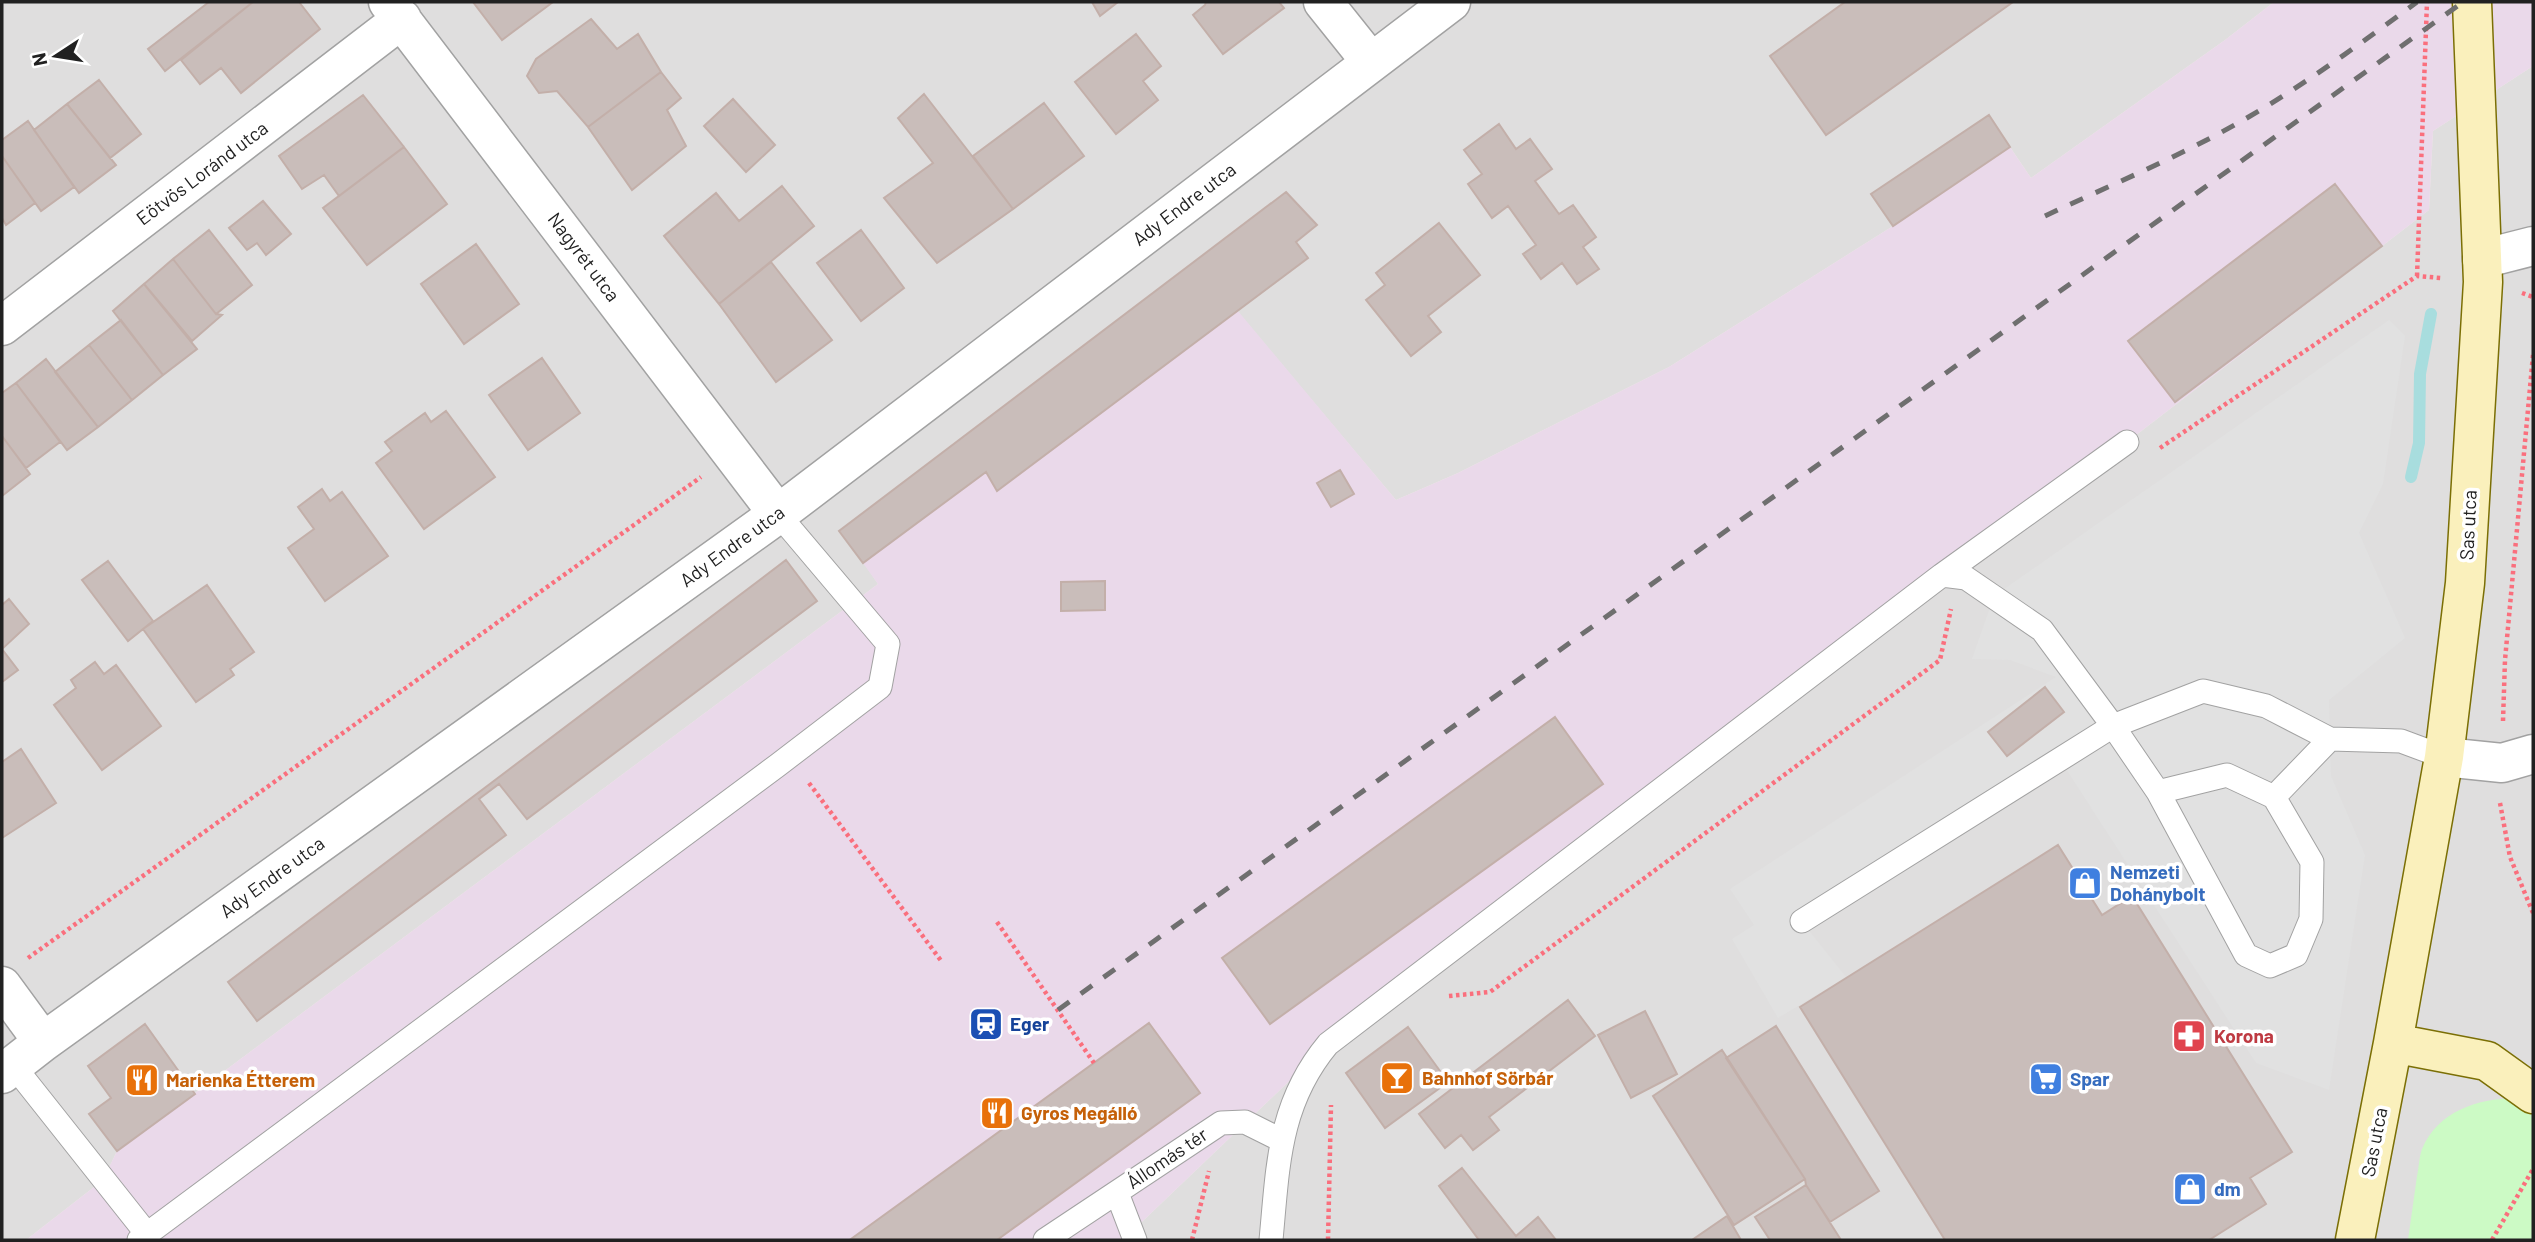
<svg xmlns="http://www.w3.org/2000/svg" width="2535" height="1242" font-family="Barlow,sans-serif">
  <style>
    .residential { fill: #dfdede }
    .industrial { fill: #ead9ea }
    .park { fill: #ccfac5 }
    .parking { fill: #e1e1e1 }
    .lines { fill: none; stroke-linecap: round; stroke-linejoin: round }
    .stream { stroke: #a8ddde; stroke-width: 12 }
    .building { fill: #c9bdba; stroke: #c3afa9; stroke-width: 2 }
    .lane-casing { stroke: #a2a2a2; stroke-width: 25 }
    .street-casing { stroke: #a2a2a2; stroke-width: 41 }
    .secondary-casing { stroke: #7b6f05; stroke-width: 41 }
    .path { stroke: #fa6f7d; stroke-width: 4.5; stroke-dasharray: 3.5 3.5; stroke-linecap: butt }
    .lane { stroke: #fff; stroke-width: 23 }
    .street { stroke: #fff; stroke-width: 38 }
    .secondary { stroke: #faf0bc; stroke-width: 38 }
    .rail { stroke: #6f6f6f; stroke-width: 5; stroke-dasharray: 14 14; stroke-linecap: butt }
    .labels { text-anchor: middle; stroke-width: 7; stroke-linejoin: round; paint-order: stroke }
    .street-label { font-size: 19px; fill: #212121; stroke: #fff }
    .shop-label { font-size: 19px; font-weight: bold; fill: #366cbe; stroke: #fff; text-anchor: start }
    .transit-label { font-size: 19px; font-weight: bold; fill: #164399; stroke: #fff; text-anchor: start }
    .health-label { font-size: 19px; font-weight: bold; fill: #be3a42; stroke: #fff; text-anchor: start }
    .food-label { font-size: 19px; font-weight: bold; fill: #c56008; stroke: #fff; text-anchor: start }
  </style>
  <rect width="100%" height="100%" fill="#f1ece7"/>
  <path class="residential" d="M 2,2 L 2274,2 L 2225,40 L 2031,178 L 2010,147 L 1893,226 L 1669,367 L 1458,473 L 1396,500 L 1237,311 L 997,491 L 986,472 L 864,563 L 878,584 L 117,1151 L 103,1180 L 26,1240 L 2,1240 Z
    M 2533,66 L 2533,1240 L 1123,1240 L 1328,1044 L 2127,442 L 2429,210 L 2433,131 Z"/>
  <path class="industrial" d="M 2274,2 L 2533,2 L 2533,66 L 2433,131 L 2429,210 L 2127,442 L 1328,1044 L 1123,1240 L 26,1240 L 103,1180 L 117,1151 L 878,584 L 863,563 L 986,472 L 997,491 L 1238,311 L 1396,500 L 1458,473 L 1669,367 L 1893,226 L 2010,147 L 2031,178 L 2225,40 Z"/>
  <path class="park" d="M 2515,1098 L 2533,1108 L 2533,1240 L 2408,1240 C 2411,1219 2414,1197 2417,1176 C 2419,1168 2419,1157 2422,1149 C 2438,1111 2477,1099 2515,1098 Z"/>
  <path class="parking" d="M 2389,320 L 2405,336 L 2383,484 L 2359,533 L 2405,638 L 2329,700 L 2331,776 L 2365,855 L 2329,1090 L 2256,1063 L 2059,758 L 1802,922 L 1846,977 L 1778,1018 L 1732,939 L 1754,925 L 1730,889 L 2056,677 L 2010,660 L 1972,659 L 1994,596 Z"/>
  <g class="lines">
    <path class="stream" d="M 2411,477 L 2419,443 L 2420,374 L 2431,314"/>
  </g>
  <path class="building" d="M 209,2 L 253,2 L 165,71 L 148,49 Z
    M 253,2 L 299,2 L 320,29 L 241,93 L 221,68 L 200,84 L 181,60 Z
    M 473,2 L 553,2 L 502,40 Z
    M 1092,2 L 1118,2 L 1100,16 Z
    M 1206,2 L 1279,2 L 1284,8 L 1223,54 L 1193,15 L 1205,5 Z
    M 1845,2 L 2013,2 L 1826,135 L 1770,56 Z
    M 591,19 L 617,49 L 638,34 L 661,72 L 588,127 L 557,91 L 539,93 L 527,76 L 536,59 Z
    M 1136,34 L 1161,66 L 1143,81 L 1158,100 L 1116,134 L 1075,82 Z
    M 661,72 L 681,98 L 667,110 L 686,146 L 632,190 L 588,127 Z
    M 99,80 L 141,134 L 110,158 L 67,104 Z
    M 924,94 L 1013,209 L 937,263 L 884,198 L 933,163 L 898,118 Z
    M 363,95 L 404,147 L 339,196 L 324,175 L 302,189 L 279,156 Z
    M 733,99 L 775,145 L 746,172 L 704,126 Z
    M 1044,103 L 1084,156 L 1013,209 L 973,156 Z
    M 67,104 L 116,165 L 79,193 L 34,130 Z
    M 1989,115 L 2010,147 L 1893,226 L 1871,194 Z
    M 28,121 L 74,187 L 41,211 L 2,156 L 2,140 Z
    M 1499,124 L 1516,149 L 1530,139 L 1552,169 L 1535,181 L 1559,214 L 1573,205 L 1596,237 L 1583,247 L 1599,269 L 1577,284 L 1562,263 L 1541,279 L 1523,254 L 1536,245 L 1508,206 L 1492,218 L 1468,184 L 1482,174 L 1464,150 Z
    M 404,147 L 447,204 L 367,265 L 323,208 Z
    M 2,156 L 35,203 L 6,225 L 2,218 Z
    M 2335,184 L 2382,246 L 2175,402 L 2128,341 Z
    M 782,186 L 814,226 L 719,304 L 664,236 L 716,193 L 739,221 Z
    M 1286,192 L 1317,225 L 1296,242 L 1308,258 L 997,491 L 986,472 L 863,563 L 839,531 Z
    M 263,201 L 291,234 L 266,255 L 257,243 L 247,250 L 229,228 Z
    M 1439,223 L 1480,275 L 1428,316 L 1441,332 L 1411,356 L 1366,300 L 1385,285 L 1376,273 Z
    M 209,230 L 252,285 L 216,314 L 173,259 Z
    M 861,230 L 904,288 L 861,321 L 817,263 Z
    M 476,244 L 519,304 L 464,344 L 421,284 Z
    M 173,259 L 216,314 L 222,315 L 192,341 L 144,284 Z
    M 771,262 L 832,340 L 776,382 L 719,304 Z
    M 144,284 L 197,349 L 163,375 L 113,311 Z
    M 121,320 L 163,375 L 132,400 L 89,345 Z
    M 89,345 L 132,400 L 98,427 L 55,372 Z
    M 542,358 L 580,413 L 528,450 L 489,395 Z
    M 46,359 L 98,427 L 67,450 L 16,383 Z
    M 16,383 L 60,442 L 26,468 L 2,436 L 2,393 Z
    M 446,411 L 495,477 L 424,529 L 376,463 L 392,451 L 385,442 L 425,413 L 431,422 Z
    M 2,436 L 30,474 L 2,496 Z
    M 1340,470 L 1354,494 L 1331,507 L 1317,483 Z
    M 322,489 L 330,501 L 342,492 L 388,556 L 325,601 L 288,548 L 314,529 L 298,507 Z
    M 786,560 L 817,601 L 527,819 L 499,784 L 479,799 L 506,835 L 257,1021 L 228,982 Z
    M 108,561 L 153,621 L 128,641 L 82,580 Z
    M 1105,581 L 1105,610 L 1061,611 L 1061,582 Z
    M 207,585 L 254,652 L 230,669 L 234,675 L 196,702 L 143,629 Z
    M 9,599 L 29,624 L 2,649 L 18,670 L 2,682 L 2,605 Z
    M 95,662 L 104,674 L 116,665 L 161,726 L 102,770 L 54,705 L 76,688 L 71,680 Z
    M 2045,687 L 2064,712 L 2007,756 L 1988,732 Z
    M 1555,717 L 1603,784 L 1270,1024 L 1222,958 Z
    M 21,749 L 56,803 L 2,838 L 2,762 Z
    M 2058,845 L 2102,915 L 2132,896 L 2292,1152 L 2250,1178 L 2266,1204 L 2209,1240 L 1945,1240 L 1800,1007 Z
    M 1568,1000 L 1595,1036 L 1489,1117 L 1499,1130 L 1473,1150 L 1461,1135 L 1445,1148 L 1419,1114 Z
    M 1645,1011 L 1677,1074 L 1631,1098 L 1598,1035 Z
    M 1149,1023 L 1200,1093 L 997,1240 L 851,1239 Z
    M 145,1024 L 195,1094 L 117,1151 L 89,1114 L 111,1098 L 88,1066 Z
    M 1776,1026 L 1879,1191 L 1830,1222 L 1806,1185 L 1805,1179 L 1726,1058 Z
    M 1408,1027 L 1448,1082 L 1385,1128 L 1346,1073 Z
    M 1722,1050 L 1805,1179 L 1734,1225 L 1653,1096 Z
    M 1462,1168 L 1516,1236 L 1538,1217 L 1556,1240 L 1479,1240 L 1439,1186 Z
    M 1806,1185 L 1841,1240 L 1770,1240 L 1755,1217 Z
    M 1727,1216 L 1741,1240 L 1692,1240 Z"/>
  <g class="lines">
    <g class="lane-casing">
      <path id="lane" d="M 1942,575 L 1966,578 L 2042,630 L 2113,726 L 2158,792 L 2246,955 L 2270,966 L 2296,955 L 2311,919 L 2312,862 L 2274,797 L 2227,775 L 2158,792
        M 2274,797 L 2330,739
        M 1802,921 L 2113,726 L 2203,691 L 2266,706 L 2330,739 L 2401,741 L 2444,757
        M 13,1065 L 147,1234
        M 1117,1193 L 1135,1240
        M 139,1240 L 778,765 L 880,687 L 888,644 L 778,514
        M 1045,1240 L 1221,1123 L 1245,1122 L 1281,1140
        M 1271,1240 C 1278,1167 1278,1104 1328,1044 L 1942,575 L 2127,442"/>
    </g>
    <g class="street-casing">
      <path id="street" d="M 388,2 L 778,514
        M 1323,2 L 1371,62
        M 2482,259 L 2533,246
        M 2,326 L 402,19
        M 2444,757 L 2502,763 L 2533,754
        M 2,986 L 43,1042
        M 2,1074 L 43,1042 L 778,514 L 1451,2"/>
    </g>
    <g class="secondary-casing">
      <path id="secondary" d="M 2393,1043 L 2487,1061 L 2533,1094
        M 2355,1240 L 2393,1043 L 2444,757 L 2465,583 L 2483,282 L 2472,2"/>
    </g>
    <path class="path" d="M 2417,276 L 2427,2
      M 2522,293 L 2533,297
      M 2160,448 L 2417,276 L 2441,278
      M 2503,721 L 2505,660 L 2533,355
      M 809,783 L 942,962
      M 2500,803 L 2510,857 L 2533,913
      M 997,922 L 1094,1063
      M 28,958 L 701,477
      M 1449,996 L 1490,992 L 1940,660 L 1951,609
      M 1192,1240 L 1209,1171
      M 1328,1240 L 1331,1105
      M 2492,1240 L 2533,1169"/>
    <use href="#lane" class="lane"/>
    <use href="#street" class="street"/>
    <use href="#secondary" class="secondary"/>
    <path class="rail" d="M 2045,216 C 2102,189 2162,164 2218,134 C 2288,97 2353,49 2417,2
      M 1058,1010 L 2463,2"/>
  </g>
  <defs>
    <g id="shop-square" transform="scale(1.75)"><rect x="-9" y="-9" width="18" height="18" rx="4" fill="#3f7fe0" stroke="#fff"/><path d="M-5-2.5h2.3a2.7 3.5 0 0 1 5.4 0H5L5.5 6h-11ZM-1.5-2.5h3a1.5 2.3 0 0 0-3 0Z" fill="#fff"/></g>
    <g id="station-square" transform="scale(1.75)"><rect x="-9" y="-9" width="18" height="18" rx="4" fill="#1a4fb4" stroke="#fff"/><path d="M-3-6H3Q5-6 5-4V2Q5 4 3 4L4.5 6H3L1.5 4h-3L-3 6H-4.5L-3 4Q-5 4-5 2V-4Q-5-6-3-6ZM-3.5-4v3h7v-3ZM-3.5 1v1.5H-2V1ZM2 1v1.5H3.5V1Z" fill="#fff"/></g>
    <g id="pharmacy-square" transform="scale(1.75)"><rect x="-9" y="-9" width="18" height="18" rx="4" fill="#e0444e" stroke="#fff"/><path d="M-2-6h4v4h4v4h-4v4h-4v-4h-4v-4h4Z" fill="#fff"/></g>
    <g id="bar-square" transform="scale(1.75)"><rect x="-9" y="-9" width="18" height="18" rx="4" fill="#e8710a" stroke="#fff"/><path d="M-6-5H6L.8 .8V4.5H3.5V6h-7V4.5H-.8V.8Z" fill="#fff"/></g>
    <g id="supermarket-square" transform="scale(1.75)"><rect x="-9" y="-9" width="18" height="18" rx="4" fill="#3f7fe0" stroke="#fff"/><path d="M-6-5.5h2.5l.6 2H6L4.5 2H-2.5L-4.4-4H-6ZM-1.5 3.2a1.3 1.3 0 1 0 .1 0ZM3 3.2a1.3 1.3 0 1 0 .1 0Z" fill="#fff"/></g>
    <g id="restaurant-square" transform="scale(1.75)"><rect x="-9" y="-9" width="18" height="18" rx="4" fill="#e8710a" stroke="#fff"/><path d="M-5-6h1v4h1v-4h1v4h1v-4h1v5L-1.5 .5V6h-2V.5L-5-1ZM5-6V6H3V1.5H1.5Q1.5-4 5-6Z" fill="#fff"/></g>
  </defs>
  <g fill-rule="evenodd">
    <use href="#shop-square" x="2085" y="883"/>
    <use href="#station-square" x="986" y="1024"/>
    <use href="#pharmacy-square" x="2189" y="1036"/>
    <use href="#bar-square" x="1397" y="1078"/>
    <use href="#supermarket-square" x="2046" y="1079"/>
    <use href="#restaurant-square" x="142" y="1080"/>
    <use href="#restaurant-square" x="997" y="1113"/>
    <use href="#shop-square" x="2190" y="1189"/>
  </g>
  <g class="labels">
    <g class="street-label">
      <text transform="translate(202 173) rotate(-37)" y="7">Eötvös Loránd utca</text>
      <text transform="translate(1184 204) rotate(-37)" y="7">Ady Endre utca</text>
      <text transform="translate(584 257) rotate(53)" y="7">Nagyrét utca</text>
      <text transform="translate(2468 525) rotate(-87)" y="7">Sas utca</text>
      <text transform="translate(732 546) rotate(-36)" y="7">Ady Endre utca</text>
      <text transform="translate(272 877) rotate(-36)" y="7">Ady Endre utca</text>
      <text transform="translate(2374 1142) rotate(-79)" y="7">Sas utca</text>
      <text transform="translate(1167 1158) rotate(-34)" y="7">Állomás tér</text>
    </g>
    <g class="shop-label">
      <text x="2110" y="879">Nemzeti<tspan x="2110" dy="22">Dohánybolt</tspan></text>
      <text x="2070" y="1086">Spar</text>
      <text x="2214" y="1196">dm</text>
    </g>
    <g class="transit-label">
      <text x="1010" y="1031">Eger</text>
    </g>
    <g class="health-label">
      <text x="2214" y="1043">Korona</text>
    </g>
    <g class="food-label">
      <text x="1422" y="1085">Bahnhof Sörbár</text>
      <text x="166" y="1087">Marienka Étterem</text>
      <text x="1021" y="1120">Gyros Megálló</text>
    </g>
  </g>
  <rect width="2535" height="1242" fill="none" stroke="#212121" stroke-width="7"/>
  <g transform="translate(56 56) rotate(258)" stroke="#ffffff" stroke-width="5" paint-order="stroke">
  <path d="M0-5L12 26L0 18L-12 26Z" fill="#212121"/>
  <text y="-10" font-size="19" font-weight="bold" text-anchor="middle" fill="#212121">N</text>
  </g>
</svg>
